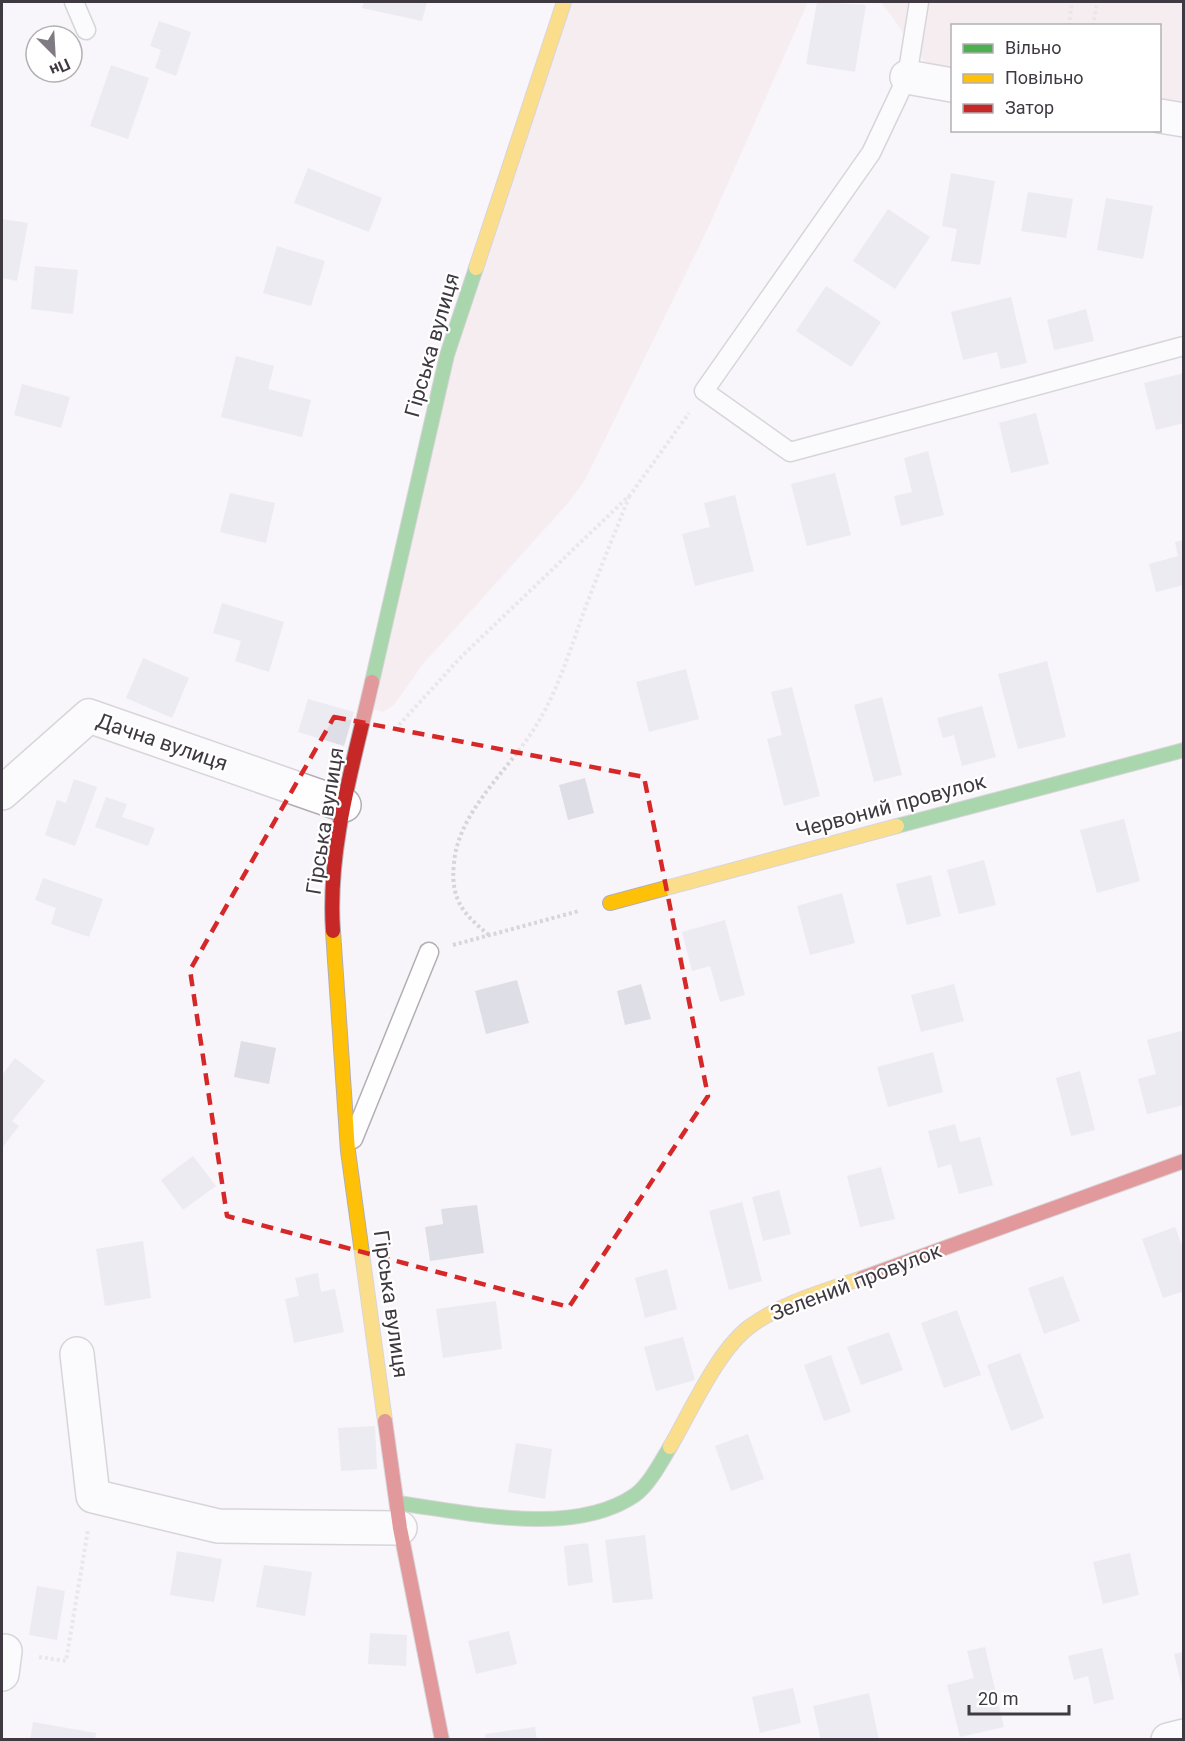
<svg xmlns="http://www.w3.org/2000/svg" width="1185" height="1741" font-family="Roboto,sans-serif">
  <style>
    .green { fill: #f3e2e6 }
    .building { fill: #dedee7 }
    .lines { fill: none; stroke-linecap: round; stroke-linejoin: round }
    .lane-casing { stroke: #b2aeb4; stroke-width: 21 }
    .street-casing { stroke: #b2aeb4; stroke-width: 36 }
    .fast-casing { stroke: #b2aeb4; stroke-width: 16 }
    .slow-casing { stroke: #b2aeb4; stroke-width: 16 }
    .jam-casing { stroke: #b2aeb4; stroke-width: 16 }
    .path { stroke: #d7d5d8; stroke-width: 4; stroke-dasharray: 3 3; stroke-linecap: butt }
    .lane { stroke: #fefefe; stroke-width: 18 }
    .street { stroke: #fefefe; stroke-width: 33 }
    .fast { stroke: #4caf50; stroke-width: 14 }
    .slow { stroke: #ffc107; stroke-width: 14 }
    .jam { stroke: #c62828; stroke-width: 14 }
    .marked { fill: none; stroke: #d62828; stroke-width: 4.5; stroke-dasharray: 12 8; stroke-linejoin: round }
    .labels { text-anchor: middle; stroke-width: 4.5; stroke-linejoin: round; paint-order: stroke }
    .street-label { font-size: 21px; fill: #3f3a42; stroke: #fff }
  </style>
  <rect width="100%" height="100%" fill="#f8f5fa"/>
  <path class="green" d="M 570,2 L 808,2 L 709,226 L 585,480 L 568,503 L 423,664 L 394,705 L 383,712 L 374,709 L 453,359 Z
    M 881,2 L 1183,2 L 1183,105 L 1160,101 L 1160,26 L 952,26 L 952,69 L 927,65 Z"/>
  <path class="building" d="M 364,2 L 427,2 L 422,21 L 362,8 Z
    M 817,2 L 866,5 L 855,72 L 806,64 Z
    M 159,21 L 191,32 L 176,76 L 155,68 L 161,50 L 150,46 Z
    M 111,65 L 149,78 L 128,139 L 90,126 Z
    M 308,168 L 382,198 L 369,232 L 294,203 Z
    M 951,173 L 995,181 L 980,265 L 951,261 L 957,229 L 942,226 Z
    M 1028,192 L 1073,199 L 1066,238 L 1021,231 Z
    M 1106,198 L 1153,206 L 1143,259 L 1097,250 Z
    M 888,209 L 930,237 L 895,289 L 853,261 Z
    M 2,219 L 28,223 L 17,281 L 2,278 Z
    M 277,246 L 325,261 L 311,306 L 263,293 Z
    M 35,266 L 78,270 L 73,314 L 31,309 Z
    M 826,286 L 881,322 L 851,367 L 796,331 Z
    M 1011,297 L 1027,363 L 1001,369 L 997,352 L 963,360 L 951,312 Z
    M 1086,309 L 1094,341 L 1054,350 L 1047,320 Z
    M 236,356 L 274,366 L 268,389 L 311,400 L 302,437 L 221,417 Z
    M 1184,373 L 1184,423 L 1156,430 L 1144,383 Z
    M 22,384 L 70,397 L 61,428 L 14,415 Z
    M 1036,413 L 1049,464 L 1011,473 L 999,423 Z
    M 928,451 L 944,515 L 901,526 L 894,496 L 912,492 L 904,458 Z
    M 835,473 L 851,535 L 807,546 L 791,484 Z
    M 230,493 L 275,503 L 266,543 L 220,532 Z
    M 735,495 L 754,571 L 695,586 L 682,534 L 710,527 L 704,503 Z
    M 1184,540 L 1184,585 L 1156,592 L 1149,564 L 1178,556 L 1175,542 Z
    M 222,603 L 284,622 L 269,672 L 235,661 L 241,641 L 213,633 Z
    M 143,658 L 189,678 L 172,718 L 126,698 Z
    M 1047,661 L 1066,737 L 1018,749 L 998,674 Z
    M 686,669 L 699,719 L 649,732 L 636,682 Z
    M 792,687 L 820,796 L 784,806 L 767,739 L 782,735 L 771,692 Z
    M 882,697 L 902,775 L 874,782 L 854,705 Z
    M 308,699 L 354,712 L 344,746 L 298,732 Z
    M 982,706 L 996,757 L 962,766 L 954,735 L 943,738 L 937,718 Z
    M 585,778 L 594,813 L 568,820 L 559,785 Z
    M 74,779 L 97,787 L 75,846 L 45,835 L 57,800 L 66,803 Z
    M 106,797 L 127,804 L 122,817 L 155,828 L 148,846 L 95,827 Z
    M 1124,819 L 1140,881 L 1097,893 L 1080,830 Z
    M 984,860 L 996,905 L 959,914 L 947,870 Z
    M 931,875 L 941,916 L 907,925 L 896,884 Z
    M 43,878 L 103,899 L 89,937 L 51,924 L 56,908 L 35,900 Z
    M 842,893 L 855,943 L 810,955 L 797,906 Z
    M 725,920 L 745,995 L 720,1002 L 710,966 L 692,971 L 682,932 Z
    M 517,980 L 529,1023 L 486,1034 L 475,991 Z
    M 641,984 L 651,1019 L 625,1025 L 617,991 Z
    M 954,984 L 964,1021 L 921,1032 L 911,995 Z
    M 1181,1031 L 1184,1041 L 1184,1105 L 1147,1114 L 1138,1079 L 1156,1074 L 1147,1040 Z
    M 241,1041 L 276,1048 L 269,1084 L 234,1077 Z
    M 933,1052 L 943,1092 L 888,1107 L 877,1067 Z
    M 15,1058 L 45,1081 L 12,1121 L 19,1126 L 2,1148 L 2,1075 Z
    M 1080,1071 L 1095,1130 L 1071,1136 L 1056,1078 Z
    M 955,1124 L 960,1142 L 980,1137 L 993,1185 L 959,1194 L 951,1164 L 938,1168 L 928,1131 Z
    M 193,1156 L 216,1186 L 183,1210 L 161,1180 Z
    M 881,1167 L 895,1219 L 860,1227 L 847,1176 Z
    M 779,1190 L 791,1234 L 763,1241 L 752,1197 Z
    M 742,1202 L 762,1281 L 729,1290 L 709,1211 Z
    M 477,1205 L 484,1253 L 430,1261 L 425,1227 L 443,1224 L 441,1209 Z
    M 1175,1227 L 1184,1250 L 1184,1291 L 1163,1298 L 1142,1239 Z
    M 143,1241 L 151,1298 L 105,1306 L 96,1249 Z
    M 667,1269 L 677,1309 L 645,1318 L 635,1278 Z
    M 318,1273 L 321,1292 L 335,1289 L 344,1332 L 294,1343 L 285,1299 L 299,1296 L 295,1278 Z
    M 1063,1276 L 1080,1321 L 1044,1334 L 1028,1288 Z
    M 496,1301 L 502,1349 L 443,1358 L 436,1309 Z
    M 957,1310 L 981,1375 L 944,1388 L 921,1323 Z
    M 889,1332 L 903,1370 L 861,1385 L 847,1347 Z
    M 683,1337 L 695,1380 L 656,1391 L 644,1347 Z
    M 1020,1353 L 1044,1418 L 1011,1431 L 987,1365 Z
    M 831,1355 L 851,1412 L 824,1421 L 804,1365 Z
    M 375,1426 L 377,1469 L 341,1471 L 338,1428 Z
    M 748,1434 L 764,1479 L 731,1491 L 715,1446 Z
    M 516,1443 L 552,1449 L 545,1499 L 508,1492 Z
    M 645,1535 L 653,1599 L 613,1603 L 605,1540 Z
    M 588,1543 L 593,1582 L 568,1586 L 564,1546 Z
    M 177,1551 L 222,1559 L 214,1602 L 170,1595 Z
    M 1130,1553 L 1139,1595 L 1103,1604 L 1093,1562 Z
    M 264,1565 L 312,1572 L 305,1616 L 256,1607 Z
    M 37,1586 L 65,1591 L 57,1640 L 29,1635 Z
    M 509,1631 L 517,1664 L 476,1674 L 468,1641 Z
    M 370,1633 L 407,1635 L 406,1666 L 368,1664 Z
    M 985,1647 L 1004,1727 L 960,1737 L 947,1685 L 974,1678 L 967,1651 Z
    M 1102,1648 L 1114,1699 L 1094,1704 L 1088,1676 L 1074,1680 L 1068,1656 Z
    M 1184,1652 L 1184,1691 L 1183,1691 L 1174,1654 Z
    M 793,1688 L 801,1723 L 760,1733 L 752,1697 Z
    M 869,1693 L 879,1740 L 821,1740 L 813,1706 Z
    M 33,1722 L 96,1733 L 95,1740 L 30,1740 Z
    M 535,1727 L 537,1740 L 486,1740 L 485,1734 Z"/>
  <g class="lines">
    <g class="lane-casing">
      <path id="lane" d="M 74,2 L 86,30
        M 919,2 L 907,77 L 871,153 L 704,391 L 790,452 L 1184,346
        M 353,1139 L 429,952"/>
    </g>
    <g class="street-casing">
      <path id="street" d="M 907,77 L 952,85
        M 1160,116 L 1184,120
        M 2,793 L 89,716 L 344,805
        M 77,1354 L 93,1496 L 218,1526 L 400,1528
        M 2,1674 L 5,1651
        M 1168,1740 L 1184,1736"/>
    </g>
    <g class="fast-casing">
      <path id="fast" d="M 372,682 L 447,355 L 476,268
        M 897,826 L 1184,750
        M 397,1503 C 467,1512 573,1538 635,1495 C 649,1485 661,1462 670,1447"/>
    </g>
    <g class="slow-casing">
      <path id="slow" d="M 476,268 L 564,2
        M 610,903 L 897,826
        M 333,931 L 348,1151 L 385,1421
        M 670,1447 C 690,1413 719,1347 752,1325 C 784,1302 825,1291 862,1278"/>
    </g>
    <g class="jam-casing">
      <path id="jam" d="M 333,931 C 327,848 354,762 372,682
        M 862,1278 L 1184,1161
        M 385,1421 L 400,1528 L 442,1740"/>
    </g>
    <path class="path" d="M 1069,26 L 1072,2
      M 1093,26 L 1097,2
      M 399,725 L 462,656 L 631,494 L 689,413
      M 489,935 C 463,914 450,899 454,863 C 458,814 504,774 530,735 C 557,696 570,649 586,606 C 600,569 615,532 630,495
      M 453,945 L 579,911
      M 39,1657 L 66,1661 L 88,1530"/>
    <use href="#lane" class="lane"/>
    <use href="#street" class="street"/>
    <use href="#fast" class="fast"/>
    <use href="#slow" class="slow"/>
    <use href="#jam" class="jam"/>
  </g>
  <path d="M0 0H1185V1741H0ZM 334,717 L 644,777 L 708,1096 L 569,1307 L 227,1216 L 190,970 Z" fill="#f8f5fa" fill-opacity=".55" fill-rule="evenodd"/>
  <path class="marked" d="M 334,717 L 644,777 L 708,1096 L 569,1307 L 227,1216 L 190,970 Z"/>
  <g class="labels">
    <g class="street-label">
      <text transform="translate(432 345) rotate(-74)" y="7">Гірська вулиця</text>
      <text transform="translate(162 742) rotate(19)" y="7">Дачна вулиця</text>
      <text transform="translate(891 806) rotate(-15)" y="7">Червоний провулок</text>
      <text transform="translate(325 821) rotate(-81)" y="7">Гірська вулиця</text>
      <text transform="translate(856 1282) rotate(-21)" y="7">Зелений провулок</text>
      <text transform="translate(391 1304) rotate(82)" y="7">Гірська вулиця</text>
    </g>
  </g>
  <rect width="1185" height="1741" fill="none" stroke="#3f3a42" stroke-width="6"/>
  <rect x="951" y="24" width="210" height="108" fill="#ffffff" stroke="#b2b0b3" stroke-width="1.5"/>
  <rect x="963" y="44" width="30" height="9" fill="#4caf50" stroke="#b2b0b3" stroke-width="1.5"/>
  <text x="1005" y="54" font-size="18" fill="#3f3a42">Вільно</text>
  <rect x="963" y="74" width="30" height="9" fill="#ffc107" stroke="#b2b0b3" stroke-width="1.5"/>
  <text x="1005" y="84" font-size="18" fill="#3f3a42">Повільно</text>
  <rect x="963" y="104" width="30" height="9" fill="#c62828" stroke="#b2b0b3" stroke-width="1.5"/>
  <text x="1005" y="114" font-size="18" fill="#3f3a42">Затор</text>
  <g transform="translate(54 54) rotate(156)"><circle r="28" fill="#ffffff" stroke="#b2b0b3" stroke-width="1.5"/>
  <path d="M0-4.5L10 22L0 15L-10 22Z" fill="#807b82"/>
  <text y="-9" font-size="16" font-weight="bold" text-anchor="middle" fill="#3f3a42">Пн</text>
  </g>
  <path d="M969 1705v9h100v-9" fill="none" stroke="#3f3a42" stroke-width="3"/>
  <text x="978" y="1705" font-size="18" fill="#3f3a42" stroke="#ffffff" stroke-width="4.5" paint-order="stroke">20 m</text>
</svg>
